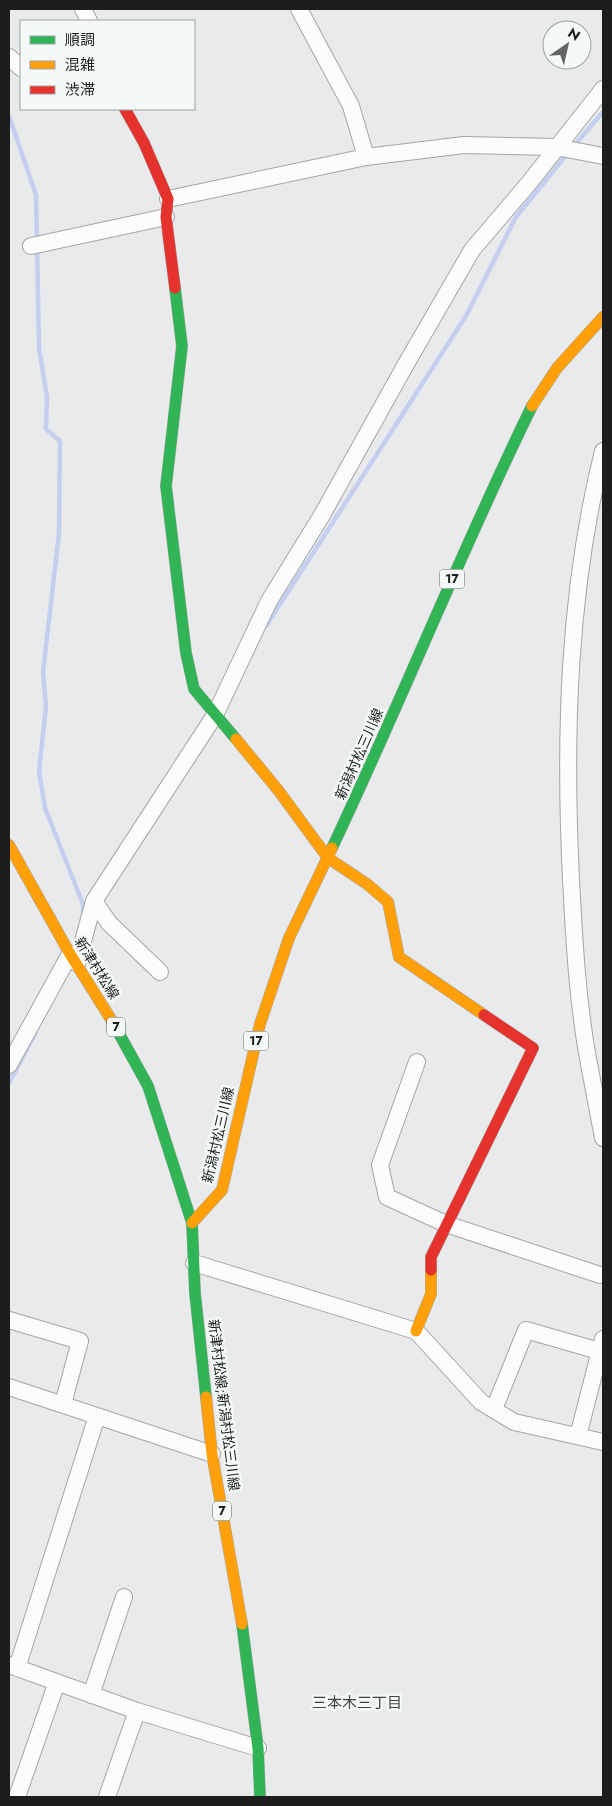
<svg xmlns="http://www.w3.org/2000/svg" width="612" height="1806" font-family="Jost,'Noto Sans JP',sans-serif">
  <style>
    .lines { fill: none; stroke-linecap: round; stroke-linejoin: round }
    .stream { stroke: #c4cff0; stroke-width: 4.5 }
    .street-casing { stroke: #a4a6a6; stroke-width: 18 }
    .fast-casing { stroke: #a4a6a6; stroke-width: 12 }
    .slow-casing { stroke: #a4a6a6; stroke-width: 12 }
    .jam-casing { stroke: #a4a6a6; stroke-width: 12 }
    .street { stroke: #fcfcfc; stroke-width: 16 }
    .fast { stroke: #30b455; stroke-width: 11 }
    .slow { stroke: #ff9f0a; stroke-width: 11 }
    .jam { stroke: #e5322d; stroke-width: 11 }
    .labels { text-anchor: middle; stroke-width: 5; stroke-linejoin: round; paint-order: stroke }
    .shield { fill: #f4f8f9; stroke: #5d5f60; stroke-width: 1 }
    .shield-label { font-size: 12px; font-weight: bold; fill: #1c1e1e }
    .street-label { font-size: 14px; fill: #1c1e1e; stroke: #f4f8f9 }
    .neighbourhood-label { font-size: 15px; fill: #414445; stroke: #f4f8f9 }
  </style>
  <rect width="100%" height="100%" fill="#e8eaeb"/>
  <g class="lines">
    <path class="stream" d="M 9,116 L 36,195 L 39,348 L 47,397 L 46,429 L 60,441 L 59,533 L 43,672 L 46,707 L 39,771 L 45,808 L 83,904 L 83,914
      M 573,147 L 603,112
      M 266,626 L 466,316 L 516,217 L 568,153
      M 9,1083 L 36,1032"/>
    <g class="street-casing">
      <path id="street" d="M 83,9 L 89,21
        M 299,9 L 351,106 L 366,157
        M 9,57 L 21,68
        M 168,199 L 366,157 L 464,145 L 556,147 L 603,156
        M 31,246 L 166,217
        M 603,451 C 568,591 564,736 571,879 C 574,937 577,995 587,1053 C 592,1081 598,1110 603,1138
        M 94,901 L 109,923 L 160,972
        M 77,963 L 94,901 L 215,715 L 269,601 L 322,515 L 406,364 L 472,250 L 529,183 L 603,89
        M 417,1062 L 380,1165 L 387,1197 L 446,1224 L 600,1275
        M 9,1065 L 70,954
        M 194,1263 L 416,1331 L 481,1402 L 514,1422 L 603,1442
        M 9,1320 L 80,1341 L 63,1404
        M 9,1387 L 212,1454
        M 494,1409 L 526,1330 L 599,1351
        M 578,1436 L 603,1339
        M 9,1665 L 137,1711 L 258,1748
        M 17,1668 L 97,1416
        M 91,1695 L 124,1597
        M 17,1797 L 57,1682
        M 107,1797 L 137,1711"/>
    </g>
    <g class="fast-casing">
      <path id="fast" d="M 175,288 L 182,346 L 166,486 L 186,653 L 194,689 L 236,739
        M 332,848 C 401,702 461,551 532,406
        M 112,1021 L 148,1086 L 192,1223 L 195,1293 L 206,1397
        M 242,1624 L 258,1748 L 260,1797"/>
    </g>
    <g class="slow-casing">
      <path id="slow" d="M 532,406 L 557,368 L 603,317
        M 236,739 L 278,790 L 328,858 L 367,884 L 388,902 L 399,957 L 484,1015
        M 9,845 L 70,954 L 112,1021
        M 192,1223 L 222,1190 L 260,1024 L 289,938 L 332,848
        M 416,1331 L 431,1294 L 431,1270
        M 206,1397 L 212,1454 L 242,1624"/>
    </g>
    <g class="jam-casing">
      <path id="jam" d="M 125,109 L 144,143 L 168,199 L 166,217 L 175,288
        M 431,1270 L 431,1257 L 533,1048 L 484,1015"/>
    </g>
    <use href="#street" class="street"/>
    <use href="#fast" class="fast"/>
    <use href="#slow" class="slow"/>
    <use href="#jam" class="jam"/>
  </g>
  <g class="labels">
    <g class="shield">
      <rect x="439.5" y="569.5" width="25" height="19" rx="4"/>
      <rect x="107" y="1017.5" width="18" height="19" rx="4"/>
      <rect x="243.5" y="1031.5" width="25" height="19" rx="4"/>
      <rect x="213" y="1501.5" width="18" height="19" rx="4"/>
    </g>
    <g class="shield-label">
      <text x="452" y="583">17</text>
      <text x="116" y="1031">7</text>
      <text x="256" y="1045">17</text>
      <text x="222" y="1515">7</text>
    </g>
    <g class="street-label">
      <text transform="translate(359 754) rotate(-66)" y="5">新潟村松三川線</text>
      <text transform="translate(97 968) rotate(58)" y="5">新津村松線</text>
      <text transform="translate(218 1135) rotate(-77)" y="5">新潟村松三川線</text>
      <text transform="translate(224 1405) rotate(83)" y="5">新津村松線;新潟村松三川線</text>
    </g>
    <g class="neighbourhood-label">
      <text x="357" y="1708">三本木三丁目</text>
    </g>
  </g>
  <rect width="612" height="1806" fill="none" stroke="#1c1e1e" stroke-width="20"/>
  <rect x="20" y="20" width="175" height="90" fill="#f4f8f9" stroke="#9ea1a1"/>
  <rect x="30" y="36" width="25" height="8" fill="#30b455" stroke="#9ea1a1"/>
  <text x="65" y="45" font-size="15" fill="#1c1e1e">順調</text>
  <rect x="30" y="61" width="25" height="8" fill="#ff9f0a" stroke="#9ea1a1"/>
  <text x="65" y="70" font-size="15" fill="#1c1e1e">混雑</text>
  <rect x="30" y="86" width="25" height="8" fill="#e5322d" stroke="#9ea1a1"/>
  <text x="65" y="95" font-size="15" fill="#1c1e1e">渋滞</text>
  <g transform="translate(567 45) rotate(34)"><circle r="24" fill="#f4f8f9" stroke="#9ea1a1"/>
  <path d="M0-4L9 19L0 12L-9 19Z" fill="#636566"/>
  <text y="-8" font-size="14" font-weight="bold" text-anchor="middle" fill="#1c1e1e">N</text>
  </g>
</svg>
